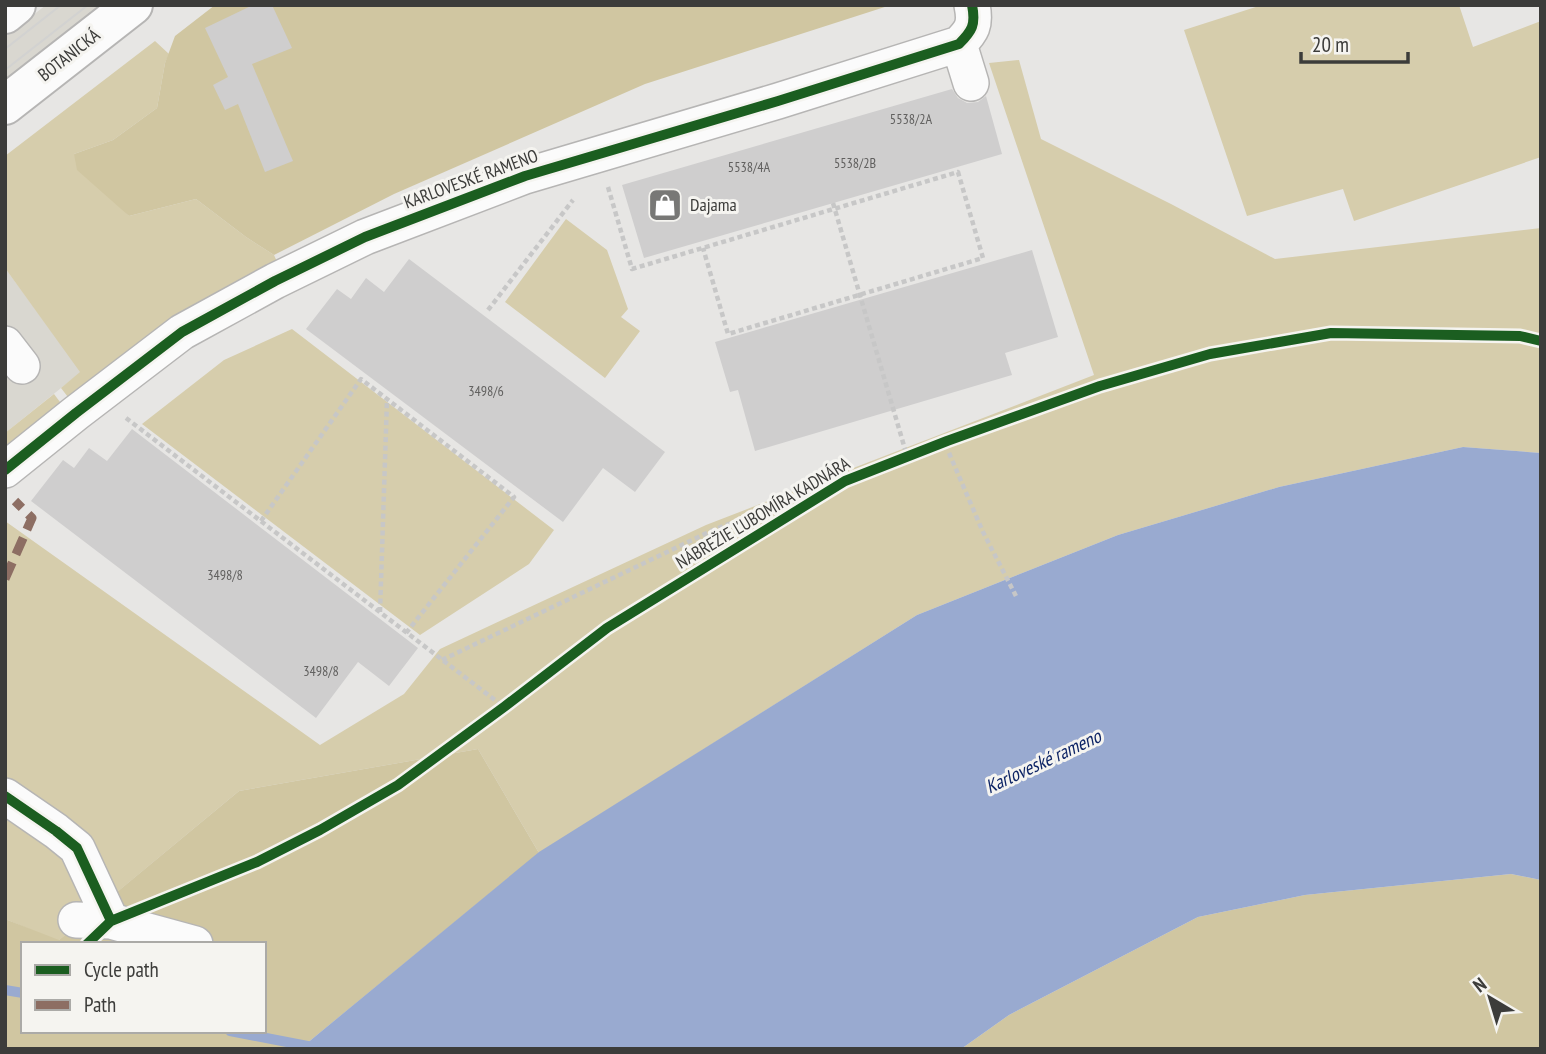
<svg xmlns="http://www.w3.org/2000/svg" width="1546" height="1054" font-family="'PT Sans Narrow',sans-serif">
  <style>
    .built { fill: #d9d7d0 }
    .green { fill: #d6cdac }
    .forest { fill: #d0c6a1; fill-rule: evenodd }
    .water { fill: #99aad0 }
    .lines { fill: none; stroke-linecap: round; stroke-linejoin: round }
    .stream { stroke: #99aad0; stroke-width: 10 }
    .building { fill: #cfcece }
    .minor-casing { stroke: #b6b5b4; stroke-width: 38 }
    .major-casing { stroke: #b6b5b4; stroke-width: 42 }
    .path { stroke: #c7c7c7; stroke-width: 4.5; stroke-dasharray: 5 3.5; stroke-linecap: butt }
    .minor { stroke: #fbfbfb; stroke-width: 35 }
    .major { stroke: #fbfbfb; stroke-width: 38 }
    .tram { stroke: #d2d2d1; stroke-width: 2 }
    .quiet { stroke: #8d6e63; stroke-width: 9; stroke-dasharray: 18 9; stroke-linecap: butt }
    .cycleway-casing { stroke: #f5f4f0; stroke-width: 15 }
    .cycleway { stroke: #1b5e20; stroke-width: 10 }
    .labels { text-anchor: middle; stroke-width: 6; stroke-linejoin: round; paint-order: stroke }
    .number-label { font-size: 14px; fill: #61605f }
    .street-label { font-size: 18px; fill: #3c3c3a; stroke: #f5f4f0 }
    .poi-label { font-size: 18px; fill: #3c3c3a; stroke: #f5f4f0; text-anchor: start }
    .water-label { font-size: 19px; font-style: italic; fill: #0d2465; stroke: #f5f4f0 }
  </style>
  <rect width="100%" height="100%" fill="#e7e6e4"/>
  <path class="built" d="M 46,5 L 105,5 L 5,83 L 5,37 Z
    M 5,268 L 81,372 L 5,433 Z"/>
  <path class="green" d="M 1262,5 L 1459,5 L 1473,47 L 1541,21 L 1541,157 L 1354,221 L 1343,189 L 1247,216 L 1184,30 Z
    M 155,41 L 169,54 L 165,63 L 157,108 L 113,140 L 74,154 L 129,216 L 196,199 L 246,237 L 274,255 L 278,264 L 187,308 L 71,401 L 61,388 L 80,372 L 5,268 L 5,156 Z
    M 1019,60 L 1041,139 L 1171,204 L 1275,259 L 1541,228 L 1541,453 L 1463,447 L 1279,487 L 1118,535 L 917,615 L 539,853 L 478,749 L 239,791 L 58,941 L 5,919 L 5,521 L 320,745 L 404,694 L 440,649 L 706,525 L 1094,375 L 989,63 Z
    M 566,219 L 607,250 L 628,309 L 621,317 L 640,331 L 605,378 L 505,302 Z
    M 292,329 L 554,530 L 529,564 L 420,635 L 142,424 L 224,360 Z
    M 54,394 L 63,406 L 5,455 L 5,433 Z"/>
  <path class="forest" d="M 215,5 L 725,5 L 752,7 L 754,5 L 891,5 L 645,84 L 394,194 L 274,255 L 246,237 L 196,199 L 129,216 L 77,170 L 74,154 L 113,140 L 157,108 L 165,63 L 175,36 Z
    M 478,749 L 539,853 L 300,1049 L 5,1049 L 5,919 L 59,940 L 239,791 ZM 23,944 L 264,944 L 264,1031 L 23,1031 Z
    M 1511,874 L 1541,880 L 1541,1049 L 961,1049 L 1009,1015 L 1198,917 L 1305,895 Z"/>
  <path class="water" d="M 1463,447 L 1541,453 L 1541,880 L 1511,874 L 1305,895 L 1198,917 L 1009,1015 L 961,1049 L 300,1049 L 539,852 L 917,615 L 1118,535 L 1279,487 Z"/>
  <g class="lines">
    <path class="stream" d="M 5,990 L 23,993
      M 230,1031 L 323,1049"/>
  </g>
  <path class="building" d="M 253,5 L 272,5 L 292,48 L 252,64 L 293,161 L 265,172 L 238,104 L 225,110 L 213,85 L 228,77 L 205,28 Z
    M 952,89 L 958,98 L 967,103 L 978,102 L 986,96 L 1002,154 L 644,258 L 622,185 Z
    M 1032,250 L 1058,337 L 1005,353 L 1012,375 L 755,451 L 738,390 L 730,392 L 715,342 Z
    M 409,259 L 665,452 L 635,492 L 603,468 L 563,522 L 306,329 L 337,289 L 351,299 L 366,278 L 384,292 Z
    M 132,429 L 418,648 L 389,686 L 358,662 L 316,718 L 31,501 L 63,460 L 74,468 L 89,448 L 107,461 Z"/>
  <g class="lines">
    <g class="minor-casing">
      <path id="minor" d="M 959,44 L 971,83
        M 5,344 L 22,366
        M 5,470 L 76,413 L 182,332 L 275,281 L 365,237 L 525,176 L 778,101 L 959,44 C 972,31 976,25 972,5
        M 5,796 L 56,831 L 77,848 L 111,921
        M 76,920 L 111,921 L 195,944"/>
    </g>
    <g class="major-casing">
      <path id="major" d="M 5,14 L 16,5
        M 5,105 L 133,5"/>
    </g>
    <path class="path" d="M 608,187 L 632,269 L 958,172 L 983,258 L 728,334 L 703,248
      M 833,203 L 907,456
      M 488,310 L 573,200
      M 126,418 L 504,707
      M 949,453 L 983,532 L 1017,598
      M 261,521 L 361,379 L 514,497 L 406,633
      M 380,612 L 387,400
      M 442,660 L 713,530 L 845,481"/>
    <use href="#minor" class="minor"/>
    <use href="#major" class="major"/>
    <path class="tram" d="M 5,49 L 61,5
      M 5,70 L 88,5"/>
    <path class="quiet" d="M 5,579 L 32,518 L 15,501"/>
    <g class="cycleway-casing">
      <path id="cycleway" d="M 5,470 L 76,413 L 182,332 L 275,281 L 365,237 L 525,176 L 778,101 L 959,44 C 972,31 976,25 972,5
        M 5,796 L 56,831 L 77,848 L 111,921
        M 87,944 L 111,921 L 257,862 L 320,830 L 398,785 L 504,707 L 607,628 L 845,481 L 947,441 L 1100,386 L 1210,354 L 1331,333 L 1520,336 L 1541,341"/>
    </g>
    <use href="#cycleway" class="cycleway"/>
  </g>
  <defs>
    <g id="shop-square" transform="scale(1.75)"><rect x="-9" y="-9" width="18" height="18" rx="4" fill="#787876" stroke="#f5f4f0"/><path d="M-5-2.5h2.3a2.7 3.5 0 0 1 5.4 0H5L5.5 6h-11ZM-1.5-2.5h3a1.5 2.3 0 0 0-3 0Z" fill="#fff"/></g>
  </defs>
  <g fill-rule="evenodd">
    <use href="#shop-square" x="665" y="205"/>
  </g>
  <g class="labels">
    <g class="number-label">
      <text x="911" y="124">5538/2A</text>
      <text x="855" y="168">5538/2B</text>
      <text x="749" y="172">5538/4A</text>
      <text x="486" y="396">3498/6</text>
      <text x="225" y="580">3498/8</text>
      <text x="321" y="676">3498/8</text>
    </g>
    <g class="street-label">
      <text transform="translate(69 55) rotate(-38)" y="6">BOTANICKÁ</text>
      <text transform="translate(471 179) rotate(-20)" y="6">KARLOVESKÉ RAMENO</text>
      <text transform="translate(763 513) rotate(-31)" y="6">NÁBREŽIE ĽUBOMÍRA KADNÁRA</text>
    </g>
    <g class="poi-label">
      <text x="690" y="211">Dajama</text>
    </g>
    <g class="water-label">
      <text transform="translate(1043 761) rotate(-25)" y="7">Karloveské rameno</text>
    </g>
  </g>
  <rect width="1546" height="1054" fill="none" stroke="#3c3c3a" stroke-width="14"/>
  <rect x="21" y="942" width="245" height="91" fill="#f5f4f0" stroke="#abaaa7" stroke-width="2"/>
  <rect x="35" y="965" width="35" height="10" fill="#1b5e20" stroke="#abaaa7" stroke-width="2"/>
  <text x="84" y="977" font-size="21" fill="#3c3c3a">Cycle path</text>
  <rect x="35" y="1000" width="35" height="10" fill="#8d6e63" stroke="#abaaa7" stroke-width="2"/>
  <text x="84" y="1012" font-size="21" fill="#3c3c3a">Path</text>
  <g transform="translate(1490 998) rotate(322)" stroke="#f5f4f0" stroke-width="5" paint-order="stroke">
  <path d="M0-5L12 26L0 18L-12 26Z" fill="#3c3c3a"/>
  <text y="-10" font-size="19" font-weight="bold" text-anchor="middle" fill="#3c3c3a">N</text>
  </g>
  <path d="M1301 52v10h107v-10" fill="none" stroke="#3c3c3a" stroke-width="3.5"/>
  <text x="1312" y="52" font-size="21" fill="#3c3c3a" stroke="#f5f4f0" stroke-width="5" paint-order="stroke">20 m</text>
</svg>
